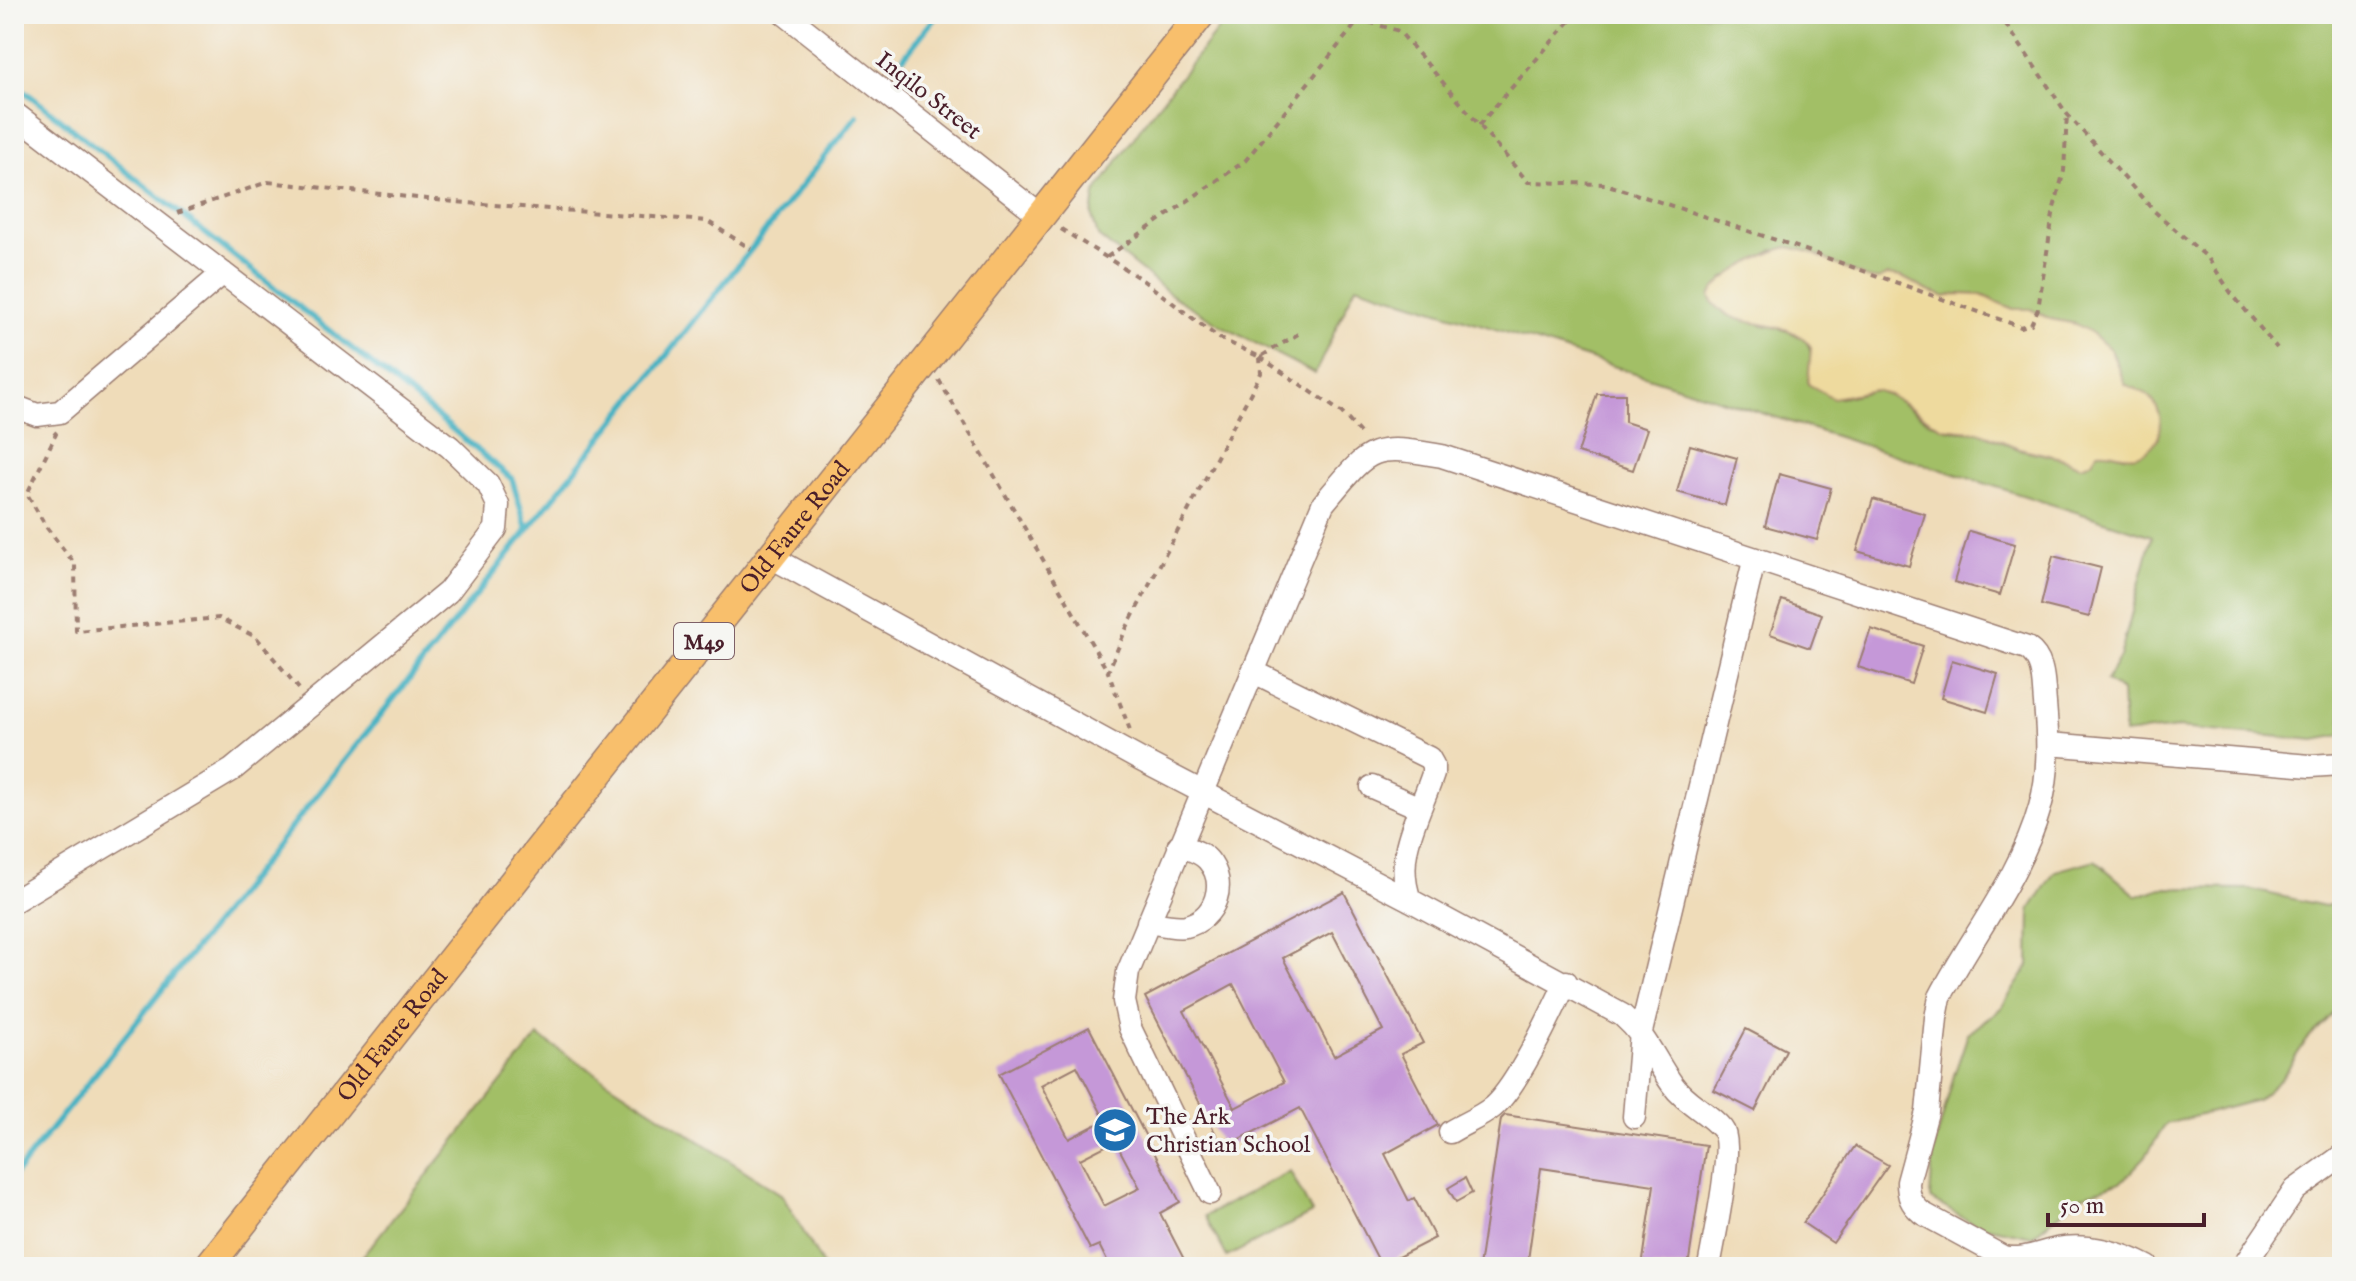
<svg xmlns="http://www.w3.org/2000/svg" width="2356" height="1281" font-family="'IM FELL English',serif">
  <style>
    .green { fill: #a2bf66; stroke: #766f48; stroke-width: 2; fill-rule: evenodd }
    .sand { fill: #eeda9e; stroke: #9c7c64; stroke-width: 2 }
    .lines { fill: none; stroke-linecap: round; stroke-linejoin: round }
    .stream { stroke: #46b2c3; stroke-width: 6 }
    .building { fill: #c598d8; fill-rule: evenodd }
    .minor-casing { stroke: #9c7e72; stroke-width: 25 }
    .major-casing { stroke: #9c7e72; stroke-width: 31 }
    .path { stroke: #9c7e72; stroke-width: 4; stroke-dasharray: 6 6; stroke-linecap: butt }
    .minor { stroke: #fff; stroke-width: 22 }
    .major { stroke: #f8bf6c; stroke-width: 28 }
    .labels { text-anchor: middle; stroke-width: 7; stroke-linejoin: round; paint-order: stroke }
    .shield { fill: #f6f6f2; stroke: #7e6067; stroke-width: 2 }
    .shield-label { font-size: 22px; font-weight: bold; fill: #4a1f2b }
    .street-label { font-size: 24px; fill: #4a1f2b; stroke: #f6f6f2 }
    .poi-label { font-size: 24px; fill: #4a1f2b; stroke: #f6f6f2; text-anchor: start }
  </style>
  <rect width="100%" height="100%" fill="#f6f6f2"/>
  <filter id="ink" filterUnits="userSpaceOnUse"><feTurbulence type="fractalNoise" baseFrequency=".0125" numOctaves="2"/><feDisplacementMap in="SourceGraphic" scale="16" xChannelSelector="R" yChannelSelector="G"/><feConvolveMatrix kernelMatrix="1 2 1 2 8 2 1 2 1" color-interpolation-filters="sRGB"/></filter>
  <filter id="wash" filterUnits="userSpaceOnUse"><feTurbulence type="fractalNoise" baseFrequency=".006" numOctaves="4" result="noise"/><feDisplacementMap in="SourceGraphic" scale="32" xChannelSelector="R" yChannelSelector="G"/><feGaussianBlur stdDeviation="1.8" result="paint"/><feColorMatrix in="noise" values="0 0 0 0 0 0 0 0 0 0 0 0 0 0 0 0 0 1.4 0 .05"/><feComposite in="paint" operator="in"/></filter>
  <g filter="url(#wash)">
    <rect width="100%" height="100%" fill="#efdcb9"/>
    <path class="green" d="M 1230,14 L 2342,14 L 2342,735 L 2315,740 L 2178,728 L 2124,734 L 2122,691 L 2106,681 L 2120,657 L 2152,536 L 1356,285 L 1315,374 L 1224,327 L 1174,297 L 1098,236 L 1092,216 L 1095,194 L 1144,123 ZM 1774,250 L 1866,278 L 1878,280 L 1902,277 L 1928,291 L 1946,297 L 1958,294 L 1981,295 L 2013,309 L 2030,309 L 2050,319 L 2076,324 L 2111,350 L 2125,384 L 2134,389 L 2125,456 L 2105,451 L 2098,452 L 2091,462 L 2081,466 L 2061,458 L 2019,449 L 1979,432 L 1950,430 L 1930,422 L 1889,395 L 1875,390 L 1840,398 L 1808,384 C 1814,348 1815,339 1778,328 C 1773,326 1764,326 1759,324 C 1751,318 1730,288 1723,279 Z
      M 2095,860 L 2137,896 L 2161,888 L 2248,889 L 2325,906 L 2342,902 L 2342,1009 L 2335,1012 L 2306,1041 L 2281,1079 L 2257,1100 L 2166,1124 L 2145,1157 L 2121,1182 L 2081,1196 L 2032,1236 L 1974,1224 L 1930,1199 L 1933,1153 L 1954,1075 L 1968,1034 L 2001,1008 L 2029,966 L 2030,910 L 2055,871 Z
      M 538,1036 L 782,1195 L 824,1267 L 354,1267 Z
      M 1290,1171 L 1312,1213 L 1227,1257 L 1205,1216 Z"/>
    <path class="sand" d="M 1789,247 L 1810,252 L 1866,278 L 1878,280 L 1887,275 L 1902,277 L 1928,291 L 1946,297 L 1958,294 L 1981,295 L 2013,309 L 2030,309 L 2050,319 L 2076,324 L 2092,333 L 2111,350 L 2125,384 C 2131,388 2141,390 2147,395 C 2169,414 2164,448 2136,455 C 2123,458 2111,450 2098,452 L 2091,462 L 2081,466 L 2061,458 L 2019,448 L 1979,432 L 1943,428 L 1889,395 L 1875,390 L 1833,398 L 1808,384 L 1811,347 C 1789,314 1729,335 1710,297 C 1716,277 1769,251 1789,247 Z"/>
    <g class="lines">
      <path class="stream" d="M 904,57 L 938,14
        M 14,83 L 415,398 L 512,479 L 527,530
        M 14,1176 L 857,116"/>
    </g>
    <g id="blocks">
      <path class="building" d="M 1597,394 L 1625,394 L 1625,422 L 1647,429 L 1633,470 L 1578,453 Z
        M 1690,445 L 1737,458 L 1725,505 L 1677,492 Z
        M 1779,474 L 1831,488 L 1817,540 L 1765,526 Z
        M 1873,499 L 1925,514 L 1909,566 L 1857,551 Z
        M 1969,531 L 2015,544 L 2000,595 L 1954,582 Z
        M 2053,556 L 2101,568 L 2089,617 L 2041,605 Z
        M 1782,600 L 1822,614 L 1810,648 L 1770,634 Z
        M 1871,629 L 1923,646 L 1911,684 L 1858,667 Z
        M 1952,660 L 1998,674 L 1987,712 L 1941,698 Z
        M 1344,892 L 1423,1043 L 1401,1054 L 1438,1125 L 1385,1154 L 1409,1201 L 1414,1198 L 1435,1238 L 1396,1258 L 1400,1267 L 1382,1267 L 1300,1108 L 1223,1148 L 1145,997 ZM 1332,932 L 1383,1030 L 1334,1056 L 1283,958 ZM 1233,984 L 1284,1082 L 1235,1108 L 1184,1011 Z
        M 1089,1027 L 1180,1202 L 1160,1213 L 1188,1267 L 1110,1267 L 1099,1245 L 1090,1249 L 999,1074 ZM 1077,1066 L 1105,1120 L 1069,1139 L 1041,1085 ZM 1115,1141 L 1140,1188 L 1104,1206 L 1080,1159 Z
        M 1746,1029 L 1786,1050 L 1755,1111 L 1714,1090 Z
        M 1505,1115 L 1706,1145 L 1688,1267 L 1642,1267 L 1654,1185 L 1541,1168 L 1527,1267 L 1479,1267 L 1501,1119 Z
        M 1855,1146 L 1888,1165 L 1833,1243 L 1803,1223 Z
        M 1465,1178 L 1472,1193 L 1456,1202 L 1448,1188 Z"/>
    </g>
  </g>
  <g filter="url(#ink)">
    <use href="#blocks" fill-opacity="0" stroke="#9c7e72" stroke-width="2"/>
    <g class="lines">
      <g class="minor-casing">
        <path id="minor" d="M 785,14 L 1041,216
          M 14,113 L 450,447 L 488,484 L 498,505 L 496,529 L 448,592 L 232,770 L 14,901
          M 14,406 L 37,415 L 60,412 L 223,273
          M 771,557 L 1141,760 L 1410,900 L 1622,1015 C 1648,1038 1653,1057 1672,1084 C 1685,1103 1707,1111 1722,1129 C 1735,1144 1713,1243 1709,1267
          M 1252,671 L 1429,758 L 1433,765 L 1433,774 C 1419,816 1393,855 1410,900
          M 2049,744 L 2310,766 L 2342,764
          M 1372,787 L 1420,808
          M 1148,922 C 1160,924 1174,928 1186,926 C 1216,919 1228,883 1208,860 C 1201,852 1189,849 1179,845
          M 1634,1117 L 1641,1032 L 1754,561
          M 1450,1132 C 1463,1124 1481,1117 1493,1107 C 1518,1085 1551,1014 1566,982
          M 1210,1193 L 1130,1028 L 1124,1001 L 1128,972 L 1323,504 C 1370,448 1369,443 1442,456 L 2027,648 C 2045,660 2043,683 2045,703 C 2048,738 2050,773 2040,807 C 2021,876 1973,934 1940,997 L 1936,1018 L 1927,1112 L 1908,1182 C 1908,1196 1911,1204 1922,1213 L 2003,1257 C 2022,1261 2039,1253 2057,1249 C 2087,1243 2122,1253 2148,1267
          M 2243,1267 L 2295,1190 L 2342,1156"/>
      </g>
      <g class="major-casing">
        <g id="major">
          <path id="s1" d="M 208,1267 L 1201,14"/>
        </g>
      </g>
      <path class="path" d="M 1999,14 L 2067,114 L 2154,211 L 2208,258 L 2231,293 L 2277,348
        M 1358,19 L 1399,31 L 1528,182 L 1605,184 L 1788,244 L 2021,327 L 2031,324 L 2038,309 L 2054,208 L 2064,171 L 2067,114
        M 1479,125 L 1576,14
        M 177,213 L 268,182 L 455,202 L 707,221 L 751,249
        M 1061,229 L 1141,279 L 1219,338 L 1260,357 L 1298,334
        M 1107,257 L 1245,161 L 1364,14
        M 1260,357 L 1341,412 L 1362,435
        M 939,380 L 1108,672
        M 54,432 L 56,434 L 27,494 L 47,528 L 75,564 L 76,631 L 219,618 L 256,637 L 300,690
        M 1130,730 L 1108,672 L 1125,631 L 1261,373 L 1260,357"/>
      <use href="#minor" class="minor"/>
      <use href="#major" class="major"/>
    </g>
  </g>
  <defs>
    <g id="school-disc" transform="scale(2.3)"><circle r="9.5" fill="#1f6fb2" stroke="#f6f6f2"/><path d="M0-5L7-2L0 1L-7-2ZM-4 1L0 2.5L4 1V4Q0 6-4 4Z" fill="#fff"/></g>
  </defs>
  <g fill-rule="evenodd">
    <use href="#school-disc" x="1115" y="1130"/>
  </g>
  <g class="labels">
    <rect class="shield" x="674" y="623" width="60" height="36" rx="6"/>
    <g class="shield-label">
      <text x="704" y="649">M49</text>
    </g>
    <g class="street-label">
      <text transform="translate(929 95) rotate(38)" y="8">Inqilo Street</text>
      <text dy="8" stroke="none"><textPath href="#s1" startOffset="944">Old Faure Road</textPath></text>
      <text dy="8" stroke="none"><textPath href="#s1" startOffset="296">Old Faure Road</textPath></text>
    </g>
    <g class="poi-label">
      <text x="1146" y="1124">The Ark<tspan x="1146" dy="28">Christian School</tspan></text>
    </g>
  </g>
  <rect width="2356" height="1281" fill="none" stroke="#f6f6f2" stroke-width="48"/>
  <path d="M2048 1213v12h156v-12" fill="none" stroke="#4a1f2b" stroke-width="4"/>
  <text x="2060" y="1213" font-size="24" fill="#4a1f2b" stroke="#f6f6f2" stroke-width="6" paint-order="stroke">50 m</text>
</svg>
